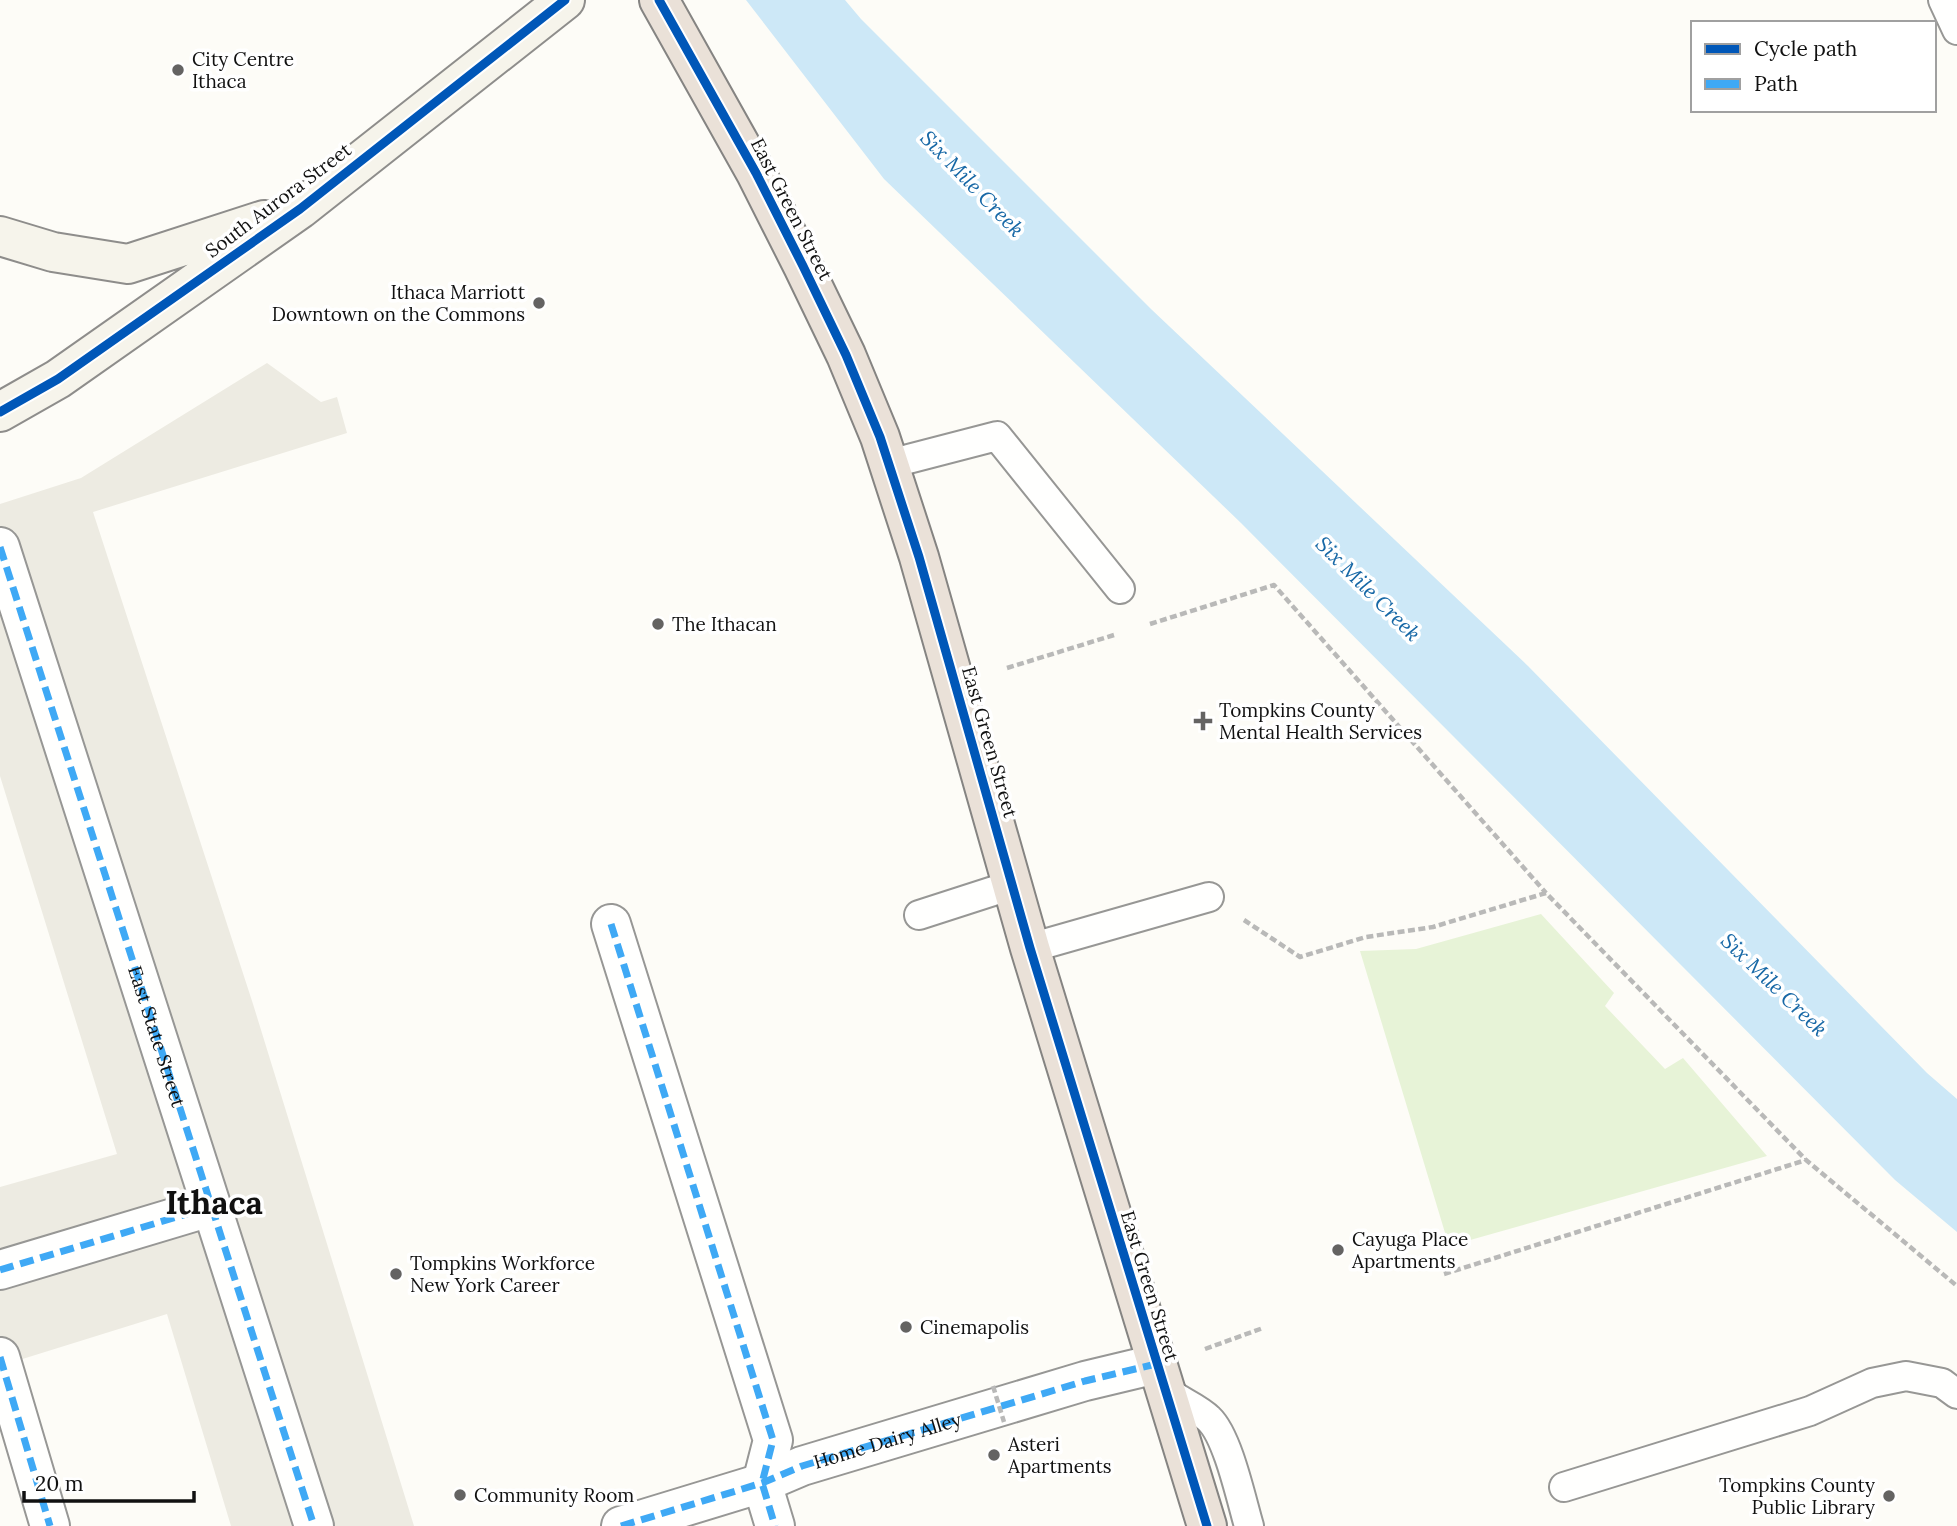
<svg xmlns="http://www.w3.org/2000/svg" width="1957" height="1526" font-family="Lora,serif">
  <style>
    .green { fill: #e7f3d7 }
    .plaza { fill: #edebe2 }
    .water { fill: #cde8f7 }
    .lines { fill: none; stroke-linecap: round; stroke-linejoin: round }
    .lane-casing { stroke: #979795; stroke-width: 32 }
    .street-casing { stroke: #979795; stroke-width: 42 }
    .secondary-casing { stroke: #8e8d8b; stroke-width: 42 }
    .highway-casing { stroke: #858482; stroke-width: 42 }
    .path { stroke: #b9b9b8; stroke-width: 4.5; stroke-dasharray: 7 3.5; stroke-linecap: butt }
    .lane { stroke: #fffffe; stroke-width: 28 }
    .street { stroke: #fffffe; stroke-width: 38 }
    .secondary { stroke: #f6f4eb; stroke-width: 38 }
    .highway { stroke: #eae1d8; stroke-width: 38 }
    .path-bridge { stroke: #b9b9b8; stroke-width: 4.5; stroke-dasharray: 7 3.5; stroke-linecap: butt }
    .quiet { stroke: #3fa9f5; stroke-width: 7; stroke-dasharray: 14 7; stroke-linecap: butt }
    .cycleway-casing { stroke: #fff; stroke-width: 13 }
    .cycleway { stroke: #0057b8; stroke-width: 9 }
    .poi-dot { fill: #646362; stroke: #fff; stroke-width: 2.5 }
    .labels { text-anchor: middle; stroke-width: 7; stroke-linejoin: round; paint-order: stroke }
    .poi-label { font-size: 19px; fill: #111; stroke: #fff; text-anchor: start }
    .street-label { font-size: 19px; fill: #111; stroke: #fff }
    .water-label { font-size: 21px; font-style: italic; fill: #1768a6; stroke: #fff }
    .town-label { font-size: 33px; font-weight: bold; fill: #111; stroke: #fff }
  </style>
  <rect width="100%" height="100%" fill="#fdfcf7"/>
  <path class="green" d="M 1541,914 L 1614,993 L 1605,1006 L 1665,1069 L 1683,1058 L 1767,1156 L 1449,1246 L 1360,951 L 1416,949 Z"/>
  <path class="plaza" d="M 267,363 L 321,402 L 337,397 L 347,433 L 93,512 L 253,1004 L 414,1526 L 231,1526 L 167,1314 L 0,1366 L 0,1187 L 117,1154 L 0,776 L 0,504 L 81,478 Z"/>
  <path class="water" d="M 746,0 L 845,0 L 861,19 L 1151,309 L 1528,666 L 1927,1073 L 1957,1099 L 1957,1232 L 1895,1180 L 1241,523 L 884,179 Z"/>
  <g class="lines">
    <g class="lane-casing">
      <path id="lane" d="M 1943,0 L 1957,30
        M 889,464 L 997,436 L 1120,589
        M 919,915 L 1012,885
        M 1030,948 L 1209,897
        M 1164,1389 C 1178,1401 1197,1407 1209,1419 C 1228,1437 1241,1499 1249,1526
        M 1564,1487 L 1810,1411 L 1872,1383 L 1906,1376 L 1942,1383 L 1957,1394"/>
    </g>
    <g class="street-casing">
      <g id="street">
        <path d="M 0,547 L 314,1526"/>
        <path d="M 611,924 L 773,1440 L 762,1483 L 775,1526"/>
        <path d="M 0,1270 L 210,1207"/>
        <path d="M 0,1357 L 50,1526"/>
        <path id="s1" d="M 621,1526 L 762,1483 L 802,1466 L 1085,1381 L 1156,1364"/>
      </g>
    </g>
    <g class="secondary-casing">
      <path id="secondary" d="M 0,236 L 53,252 L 128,264 L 264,220
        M 0,412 L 58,379 L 300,209 L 565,0"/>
    </g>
    <g class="highway-casing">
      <path id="highway" d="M 659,0 L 756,173 L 803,266 L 846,355 L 880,437 L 919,557 L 1030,948 L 1207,1526"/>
    </g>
    <path class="path" d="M 1150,624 L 1274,585 L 1546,893
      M 1007,668 L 1114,635
      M 1244,920 L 1300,957 L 1366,937 L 1433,927 L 1546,893 L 1806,1160 L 1957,1286
      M 1444,1274 L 1806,1160
      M 1205,1349 L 1263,1328"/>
    <use href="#lane" class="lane"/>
    <use href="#street" class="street"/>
    <use href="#secondary" class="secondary"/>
    <use href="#highway" class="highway"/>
    <path class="path-bridge" d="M 993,1386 L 1004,1422"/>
    <g class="quiet">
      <path id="s2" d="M 0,547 L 314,1526"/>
      <path d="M 611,924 L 773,1440 L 762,1483 L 775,1526"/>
      <path d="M 0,1270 L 210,1207"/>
      <path d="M 0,1357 L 50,1526"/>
      <path d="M 621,1526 L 762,1483 L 802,1466 L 1085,1381 L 1156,1364"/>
    </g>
    <g class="cycleway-casing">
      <path id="cycleway" d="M 659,0 L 756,173 L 803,266 L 846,355 L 880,437 L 919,557 L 1030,948 L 1207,1526
        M 0,412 L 58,379 L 300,209 L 565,0"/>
    </g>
    <use href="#cycleway" class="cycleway"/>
  </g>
  <g class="poi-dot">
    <circle cx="178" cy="70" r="7"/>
    <circle cx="539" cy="303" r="7"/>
    <circle cx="658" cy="624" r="7"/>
    <path d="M1199.5 710.5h7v7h7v7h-7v7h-7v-7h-7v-7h7z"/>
    <circle cx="1338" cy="1250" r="7"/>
    <circle cx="396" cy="1274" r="7"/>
    <circle cx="906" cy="1327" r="7"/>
    <circle cx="994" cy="1455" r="7"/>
    <circle cx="460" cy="1495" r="7"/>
    <circle cx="1889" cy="1496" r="7"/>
  </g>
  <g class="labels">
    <g class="poi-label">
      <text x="192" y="66">City Centre<tspan x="192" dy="22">Ithaca</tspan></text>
      <text x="525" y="299" text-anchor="end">Ithaca Marriott<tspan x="525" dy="22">Downtown on the Commons</tspan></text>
      <text x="672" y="631">The Ithacan</text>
      <text x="1219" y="717">Tompkins County<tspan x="1219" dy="22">Mental Health Services</tspan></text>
      <text x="1352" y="1246">Cayuga Place<tspan x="1352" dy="22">Apartments</tspan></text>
      <text x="410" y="1270">Tompkins Workforce<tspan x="410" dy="22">New York Career</tspan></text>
      <text x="920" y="1334">Cinemapolis</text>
      <text x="1008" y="1451">Asteri<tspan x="1008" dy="22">Apartments</tspan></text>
      <text x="1875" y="1492" text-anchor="end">Tompkins County<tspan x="1875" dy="22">Public Library</tspan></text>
      <text x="474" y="1502">Community Room</text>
    </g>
    <g class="street-label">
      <text transform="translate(278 200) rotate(-37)" y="7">South Aurora Street</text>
      <text transform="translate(792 209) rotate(63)" y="7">East Green Street</text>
      <text transform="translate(990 742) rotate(74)" y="7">East Green Street</text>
      <text dy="7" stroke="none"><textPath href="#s2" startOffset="514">East State Street</textPath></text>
      <text transform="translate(1150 1286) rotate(73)" y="7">East Green Street</text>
      <text dy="7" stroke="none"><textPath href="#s1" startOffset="280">Home Dairy Alley</textPath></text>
    </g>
    <g class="water-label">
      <text transform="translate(972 184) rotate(46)" y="7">Six Mile Creek</text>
      <text transform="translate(1368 589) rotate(45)" y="7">Six Mile Creek</text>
      <text transform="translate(1774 985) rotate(44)" y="7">Six Mile Creek</text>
    </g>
    <g class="town-label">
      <text x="214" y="1214">Ithaca</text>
    </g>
  </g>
  <rect x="1691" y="21" width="245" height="91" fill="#ffffff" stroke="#a0a0a0" stroke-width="2"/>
  <rect x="1705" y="44" width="35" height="10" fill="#0057b8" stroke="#a0a0a0" stroke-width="2"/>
  <text x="1754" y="56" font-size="21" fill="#111111">Cycle path</text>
  <rect x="1705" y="79" width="35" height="10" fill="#3fa9f5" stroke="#a0a0a0" stroke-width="2"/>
  <text x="1754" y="91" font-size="21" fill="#111111">Path</text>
  <path d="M24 1491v10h170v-10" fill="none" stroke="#111111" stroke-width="3.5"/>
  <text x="35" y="1491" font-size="21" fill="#111111" stroke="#ffffff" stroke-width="5" paint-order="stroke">20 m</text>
</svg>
